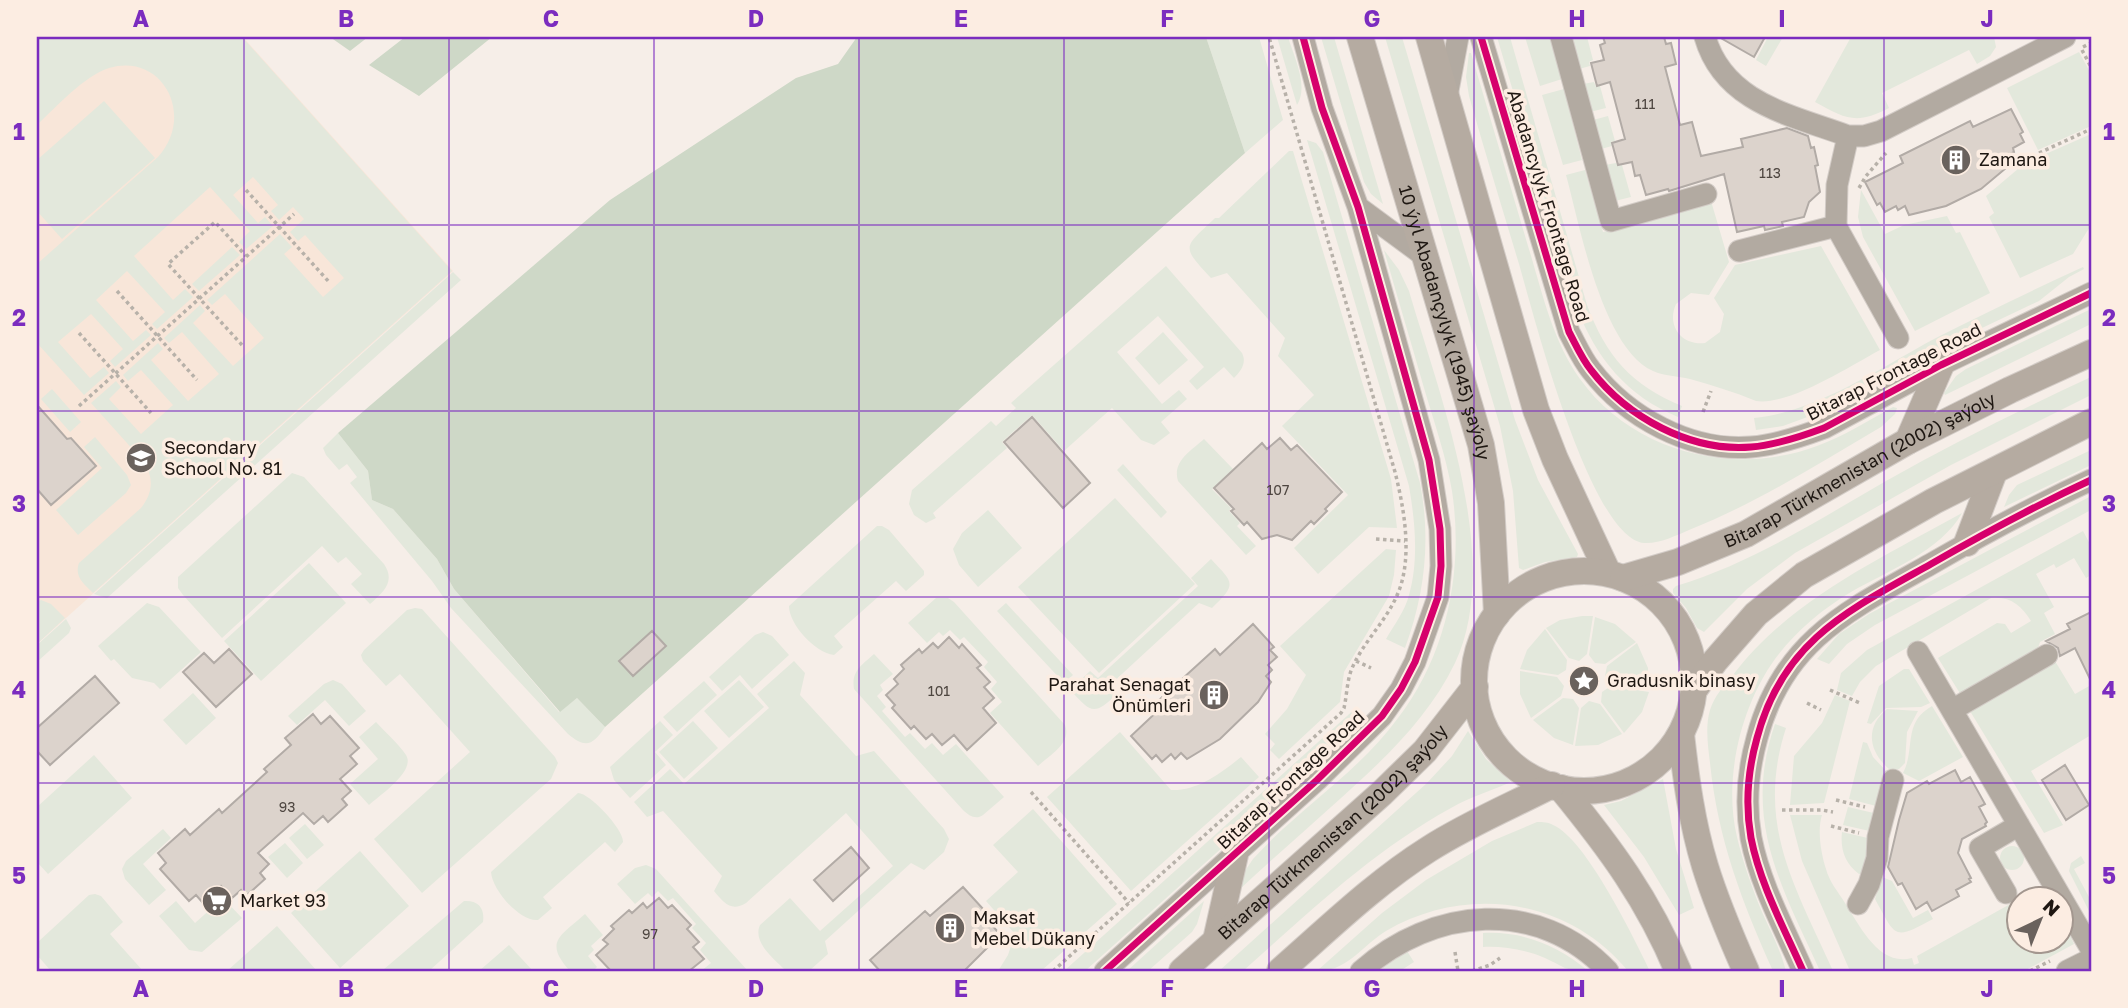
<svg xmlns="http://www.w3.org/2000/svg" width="2128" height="1008" font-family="'Golos Text',sans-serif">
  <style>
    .built { fill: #f8e6d9 }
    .green { fill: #e3e8dc }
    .forest { fill: #ced8c7 }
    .building { fill: #dcd3cc; stroke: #b2aba6; stroke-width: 2 }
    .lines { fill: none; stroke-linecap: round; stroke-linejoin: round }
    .minor-casing { stroke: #d3ccc7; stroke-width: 23 }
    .major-casing { stroke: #d3ccc7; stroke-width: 28 }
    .path { stroke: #b7b1a9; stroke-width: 3.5; stroke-dasharray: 3.5 3.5; stroke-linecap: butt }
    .minor { stroke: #b2aaa1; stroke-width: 21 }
    .major { stroke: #b5aba1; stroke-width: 26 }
    .cycleway-casing { stroke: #fcede2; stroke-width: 11 }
    .cycleway { stroke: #d6006c; stroke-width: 7 }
    .grid { fill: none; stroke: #7b2cbf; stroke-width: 2; stroke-opacity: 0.55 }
    .labels { text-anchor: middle; stroke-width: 7; stroke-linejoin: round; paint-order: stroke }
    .number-label { font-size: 14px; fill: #4e4640 }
    .poi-label { font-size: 18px; fill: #1e1712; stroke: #fcede2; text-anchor: start }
    .street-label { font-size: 18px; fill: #1e1712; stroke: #fcede2 }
    .neatline { fill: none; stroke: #7b2cbf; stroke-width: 2.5 }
    .grid-label { font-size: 23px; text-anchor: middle; font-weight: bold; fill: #7b2cbf }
  </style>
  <rect width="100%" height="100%" fill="#f6eee8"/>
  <path class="built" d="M 37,37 L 243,37 L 453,271 L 37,644 Z"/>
  <path class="green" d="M 37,37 L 242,37 L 452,271 L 93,593 C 84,584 74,577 79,563 L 141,508 C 153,493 154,478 144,462 L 91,403 L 116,381 L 121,387 L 109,399 L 141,434 L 173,405 L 141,370 L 128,381 L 123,375 L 158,343 L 163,349 L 151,360 L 188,401 L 219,374 L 182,332 L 169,343 L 164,338 L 200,305 L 205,311 L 193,323 L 233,366 L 264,338 L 225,294 L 212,305 L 207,300 L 280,234 L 292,247 L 284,254 L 323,297 L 344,278 L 305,235 L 298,241 L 290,232 L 304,219 L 293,207 L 279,220 L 271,211 L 278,205 L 253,177 L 233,195 L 258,223 L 265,217 L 273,226 L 246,249 L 239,242 L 250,231 L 210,187 L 134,256 L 173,300 L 185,289 L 193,297 L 157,329 L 152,324 L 165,312 L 127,271 L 96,300 L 133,341 L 146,330 L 151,335 L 115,367 L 110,361 L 123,349 L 91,314 L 58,342 L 90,378 L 104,367 L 109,373 L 84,395 L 37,343 L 37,264 L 158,157 C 196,115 162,52 109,68 C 84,76 56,107 37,125 Z
    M 1206,37 L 1259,37 L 1283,120 L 1245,153 Z
    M 1277,37 L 1288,37 C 1294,57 1309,86 1297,105 Z
    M 1321,37 L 1334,37 L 1383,204 L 1371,194 L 1364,182 Z
    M 1385,37 L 1402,37 L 1515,420 L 1538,480 L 1578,554 L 1577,557 L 1545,562 L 1523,570 L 1519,568 L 1513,491 L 1500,426 Z
    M 1497,37 L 1510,37 L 1587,305 C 1606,356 1631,385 1682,406 L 1678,417 C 1627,396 1596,358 1577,308 Z
    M 1525,37 L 1551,37 L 1562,79 L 1540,86 Z
    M 1570,37 L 1587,37 L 1593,60 L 1589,62 L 1590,66 L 1579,69 Z
    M 1768,37 L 1783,37 L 1766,66 L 1756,60 Z
    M 1851,37 L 1994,37 L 1996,47 L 1990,56 L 1977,64 L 1969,50 L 1882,93 L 1889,108 C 1856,125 1846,119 1815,102 Z
    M 2079,52 L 2091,74 L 2091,126 L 2038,150 L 2007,88 Z
    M 1469,53 L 1471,53 C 1490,117 1509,182 1528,246 C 1542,291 1552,340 1580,379 C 1633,453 1734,477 1817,446 C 1844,436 1868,421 1893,407 L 1897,408 L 1895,414 L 1881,427 C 1818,464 1757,503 1689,530 C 1675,536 1659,544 1644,543 C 1590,538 1533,312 1519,264 C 1502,208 1485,152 1469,96 L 1466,77 Z
    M 1594,82 L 1596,87 L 1600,86 L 1606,108 L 1590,112 L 1583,84 Z
    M 1564,89 L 1582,160 L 1563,165 L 1542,95 Z
    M 104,101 L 155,158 L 62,239 L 37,211 L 37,160 Z
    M 1608,116 L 1615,141 L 1611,142 L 1612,146 L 1601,149 L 1593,120 Z
    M 2091,134 L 2091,225 L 2073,254 L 2020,278 L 1989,217 L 1994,213 L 1986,196 L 2025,163 Z
    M 1307,140 L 1316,143 L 1323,152 L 1420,483 C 1431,540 1425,594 1405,648 L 1386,639 C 1394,625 1405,611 1409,595 C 1419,560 1415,521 1409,486 Z
    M 1289,151 L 1293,151 L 1391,479 L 1397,528 L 1369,527 L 1318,574 L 1294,548 L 1348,495 L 1282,426 L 1314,395 L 1278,356 L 1285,338 L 1227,273 L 1211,278 C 1180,245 1184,248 1215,218 L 1219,218 Z
    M 1616,163 L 1618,166 L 1622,165 L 1631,197 L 1615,201 L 1605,165 Z
    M 1585,170 L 1603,232 L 1711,201 L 1729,262 L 1709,295 L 1691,293 L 1676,304 C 1666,326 1682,346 1705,343 L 1720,332 L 1724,314 L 1714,298 L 1735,265 L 1821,246 L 1880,350 C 1850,366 1789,406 1756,401 C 1734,392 1712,385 1690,379 C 1678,376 1664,376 1653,371 C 1602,348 1580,226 1566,175 Z
    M 1861,190 L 1885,234 L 1904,225 L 1947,216 L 1956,233 L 1960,232 L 1990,293 L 1915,331 L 1863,237 L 1858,217 Z
    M 232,247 L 240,255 L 199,291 L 192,284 Z
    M 1384,250 L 1399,270 L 1409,291 C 1439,394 1504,560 1455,663 C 1427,721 1378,765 1331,807 C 1301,834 1270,861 1240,889 L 1245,871 L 1253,859 C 1298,809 1358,773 1398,718 C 1447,654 1464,570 1452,491 C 1446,456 1434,422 1424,388 C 1411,342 1397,296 1384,250 Z
    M 1166,266 L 1242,353 C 1247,363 1241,371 1234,378 L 1224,367 L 1197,390 L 1189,381 L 1204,367 L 1158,316 L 1117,352 L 1162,404 L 1179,390 L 1187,399 L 1161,422 L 1170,433 L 1154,445 L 1141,440 L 1112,408 L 1064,451 L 1032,415 L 1002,442 L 1007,448 L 933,513 L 936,518 L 926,523 L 914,515 L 909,504 L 912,490 L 991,421 L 996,426 L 1016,408 L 1011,403 Z
    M 2083,267 L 2084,269 L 2069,277 L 2039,301 L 1963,337 L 1821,412 L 1783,426 L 1756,430 L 1754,418 C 1816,412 1880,368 1934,339 C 1983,314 2033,290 2083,267 Z
    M 453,272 L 461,280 L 107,598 L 94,594 Z
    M 2091,309 L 2091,324 L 1945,395 L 1944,393 L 1956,376 L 1966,369 Z
    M 1163,332 L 1188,360 L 1159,385 L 1135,358 Z
    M 2091,377 L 2091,395 L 1951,465 L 1795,553 L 1747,589 L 1704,632 L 1697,628 L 1686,608 L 1673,593 L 1673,589 L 1676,586 C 1752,563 1818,520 1886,481 C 1953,443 2022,409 2091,377 Z
    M 52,389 L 81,422 L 70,432 L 41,399 Z
    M 338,433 L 368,471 L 372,500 L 393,509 L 437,559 L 454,589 L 559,712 L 577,698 L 605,727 C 593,745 586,749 568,734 L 451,608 L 432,581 L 350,483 L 357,477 L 347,464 L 339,470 L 326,455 L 323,448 Z
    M 95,437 L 127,475 L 131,485 L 126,493 L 78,535 L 56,510 L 102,468 L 84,447 Z
    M 1204,439 L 1233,469 L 1212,489 L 1231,508 L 1229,511 L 1240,523 L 1237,526 L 1256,546 L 1246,555 L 1178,481 C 1172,461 1191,451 1204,439 Z
    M 2091,450 L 2091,465 L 2004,507 L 2009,495 L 2017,485 Z
    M 1123,464 L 1167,512 L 1161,518 L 1117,470 Z
    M 292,473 L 304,477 L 384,564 C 396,582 383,592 370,604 L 351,584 L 362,574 L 346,557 L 338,563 L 322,546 L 222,638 L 183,595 L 178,588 L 178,577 Z
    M 2091,496 L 2091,510 L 1875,625 L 1847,644 L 1829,664 L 1817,659 L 1839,634 L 1869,614 Z
    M 1115,498 L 1195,584 L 1099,673 L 1018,587 Z
    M 988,510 L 1022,548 L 978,587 L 959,565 L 953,549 L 962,533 Z
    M 1962,513 C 1941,551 1887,571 1851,592 C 1821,610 1796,631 1775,659 C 1741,706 1723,779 1737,837 C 1743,862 1752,888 1762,912 C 1771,932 1781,951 1786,971 L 1773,971 C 1742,902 1718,840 1710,763 C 1708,746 1705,727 1710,710 C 1714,697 1724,685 1733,675 C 1791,599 1880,559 1962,513 Z
    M 877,526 L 882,526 L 889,530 L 924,571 L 924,575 L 906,591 L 896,581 L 834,636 L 843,647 L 834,655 C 815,653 789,624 789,606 Z
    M 2083,531 L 2091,546 L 2091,575 L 2086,578 L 2074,558 L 2056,568 L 2054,564 L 2036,574 L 2054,607 L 2044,613 L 2055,634 L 2040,642 L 2038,648 L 1961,695 L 1938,658 L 1997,623 L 2005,624 L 2011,633 L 2031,621 C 2021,605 2010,596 1991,598 L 1876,666 L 1860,682 L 1852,696 L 1837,690 L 1841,673 L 1867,650 Z
    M 1386,549 L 1396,550 L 1394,575 L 1389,596 L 1344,672 L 1340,702 L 1279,759 L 1270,750 L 1275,744 L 1265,734 L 1287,709 L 1306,675 L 1280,646 Z
    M 1211,559 C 1233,583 1238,583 1212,608 L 1199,603 L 1110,685 L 1117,694 C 1093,717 1091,712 1070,690 L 1090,671 L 1098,678 L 1198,586 L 1191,578 Z
    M 309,563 L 346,603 L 261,681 L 224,641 Z
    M 936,598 L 948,598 L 954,602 L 1065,725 C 1072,743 1050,755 1038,766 L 990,713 L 1002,702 L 991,689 L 997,682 L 984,667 L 988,662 L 964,637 L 960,640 L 950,630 L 943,636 L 939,632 L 927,643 L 908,623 Z
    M 41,600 L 51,604 L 65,618 L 37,644 L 37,602 Z
    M 147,603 L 159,607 L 201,652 L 160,689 L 154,683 L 132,678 L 114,659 L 111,661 L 98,646 Z
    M 1006,603 L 1073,675 L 1064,683 L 997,611 Z
    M 415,608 L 422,609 L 555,757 L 558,763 L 551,779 L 422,893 L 374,839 L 470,752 L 400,674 L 386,686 L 363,661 L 361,655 L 364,650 L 407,610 Z
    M 1582,616 L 1593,616 L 1587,654 L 1579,661 L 1569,658 L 1546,628 L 1560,620 Z
    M 1595,617 L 1615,624 L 1636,642 L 1605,664 L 1595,663 L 1589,655 Z
    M 66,619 L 71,628 L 69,633 L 37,662 L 37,645 Z
    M 1545,629 L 1567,660 L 1566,670 L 1558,675 L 1520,669 L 1527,650 Z
    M 763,632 L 772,636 L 789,655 L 752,689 L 740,675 L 722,691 L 709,677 L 755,635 Z
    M 1637,643 L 1648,668 L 1649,690 L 1611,684 L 1605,676 L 1607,666 Z
    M 874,654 L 893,674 L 880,685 L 883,690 L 877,696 L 886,707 L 882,711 L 905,737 L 910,733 L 925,749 L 932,743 L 943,755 L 956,744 L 1004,797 L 983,815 C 976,820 969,816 963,810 L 854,689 C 851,671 862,665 874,654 Z
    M 794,661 L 805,673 L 800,695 L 856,756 L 874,751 L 944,829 L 949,839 L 944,852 L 924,870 L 911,863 L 825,941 L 828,954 L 809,971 L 786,971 C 775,959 752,943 760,925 L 790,898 L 820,931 L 893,866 L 846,813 L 746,903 C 731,912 724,903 714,891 L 722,876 L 663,811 L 647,817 L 634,802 L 670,769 L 684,784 L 769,708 L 757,694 Z
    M 2055,661 L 2075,694 L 2091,685 L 2091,735 L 2031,771 L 2063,825 L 2044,833 L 1970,711 Z
    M 1904,669 L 1909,669 L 1930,703 L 1921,707 L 1886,708 L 1871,724 L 1867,723 L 1879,686 Z
    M 1520,671 L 1557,677 L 1564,686 L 1561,696 L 1531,718 L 1520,694 Z
    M 333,680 L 342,684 L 366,711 L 349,726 L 325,700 L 297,725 L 288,716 L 324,684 Z
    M 739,680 L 764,707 L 729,738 L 704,711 Z
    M 704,681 L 717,695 L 677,732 L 663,717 Z
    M 1611,686 L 1649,692 L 1642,712 L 1624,733 L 1601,702 L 1602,692 Z
    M 193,693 L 216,718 L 186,745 L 163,720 Z
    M 1835,695 L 1850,701 L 1824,803 L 1790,805 L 1794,756 L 1822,723 Z
    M 1563,698 L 1573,699 L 1579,708 L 1573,745 L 1554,738 L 1533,720 Z
    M 1589,701 L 1600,704 L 1622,734 L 1598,745 L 1575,746 L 1581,708 Z
    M 1932,706 L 1963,757 L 1919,781 L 1903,773 C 1916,748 1902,723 1932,706 Z
    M 1357,707 L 1363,715 L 1345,737 L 1085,971 L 1064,971 Z
    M 1887,709 L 1918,711 L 1907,732 L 1905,763 L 1899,769 L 1890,770 C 1869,752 1864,728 1887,709 Z
    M 660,721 L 673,735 L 655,752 L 666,765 L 630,798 L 614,780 L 610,767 Z
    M 693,721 L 718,748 L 684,779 L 659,752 Z
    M 376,722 C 385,732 398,743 406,755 C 416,771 380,795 369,805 L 350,784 L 378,759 L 359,737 Z
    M 1775,724 L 1786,728 C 1755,824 1795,886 1833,971 L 1820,971 C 1781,885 1742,820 1775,724 Z
    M 1468,731 L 1486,759 L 1511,782 C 1491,791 1470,797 1451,808 C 1373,851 1309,912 1243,971 L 1219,971 L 1427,783 L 1452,756 Z
    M 1120,732 L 1171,790 C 1198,791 1221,773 1241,757 L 1259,777 L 1131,891 L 1047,797 Z
    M 1863,742 L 1867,743 L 1873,757 L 1888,773 L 1880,807 L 1849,799 Z
    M 94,755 L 132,798 L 48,874 L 37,862 L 37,807 Z
    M 1663,779 L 1676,849 L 1694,908 L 1679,915 L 1644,857 L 1604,805 L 1621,801 Z
    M 578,793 C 590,793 624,830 623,842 L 615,852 L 605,842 L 543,897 L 552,908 L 538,920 C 520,922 492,890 491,872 Z
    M 1848,807 L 1878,814 L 1874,832 L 1843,825 Z
    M 1033,809 L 1117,904 L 1041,971 L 998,971 L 1008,955 L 1015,934 L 986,901 L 1018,872 L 993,845 Z
    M 1790,815 L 1822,815 C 1817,830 1821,854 1826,869 C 1829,881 1838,892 1845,903 C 1860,926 1879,967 1912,958 L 1914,965 L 1919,963 L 1917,956 L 2030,893 L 2044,892 L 2050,899 L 2020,900 L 2020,942 L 2062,942 L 2062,919 L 2074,944 L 2024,971 L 1850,971 L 1802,861 Z
    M 1537,822 C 1543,822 1548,822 1553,825 C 1586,839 1634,938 1650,971 L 1628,971 C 1568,898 1466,884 1386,931 C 1364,944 1346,973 1318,970 L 1382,913 L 1426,880 L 1492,841 Z
    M 305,824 L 324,845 L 307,859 L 289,838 Z
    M 163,829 L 171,838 L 143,864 L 166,890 L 149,905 L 125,879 L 122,869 L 126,861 Z
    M 1842,832 L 1872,839 L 1863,875 L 1859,874 C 1845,864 1840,849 1842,832 Z
    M 285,843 L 303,863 L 287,878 L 268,857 Z
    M2000 858a12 12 0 1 1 24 0a12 12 0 1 1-24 0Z
    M 360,851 L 409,906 L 340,968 L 291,913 Z
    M 2081,856 L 2085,863 L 2074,869 L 2089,897 L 2091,897 L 2091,915 L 2069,871 L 2071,863 Z
    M 646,865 L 656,869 L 748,971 L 701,971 L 711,963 L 700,950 L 706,943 L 692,928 L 696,924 L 673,898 L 668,901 L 658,891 L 652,897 L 648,893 L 635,904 L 617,884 L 635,868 Z
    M 1882,877 L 1892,881 L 1913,918 L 1928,910 L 1933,919 C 1893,941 1896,937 1875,899 Z
    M 95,894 L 101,896 L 123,922 L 110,934 L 143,971 L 51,971 L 37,955 L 37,944 L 39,941 L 89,895 Z
    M 223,898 L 242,918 L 202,952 L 189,950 L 159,916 L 176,901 L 195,923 Z
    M 464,901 C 478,900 485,908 483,922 L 429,971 L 383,970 Z
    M 1204,901 L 1197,924 L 1192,932 L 1148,971 L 1127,971 Z
    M 585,914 L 603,935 L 591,946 L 594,950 L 588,956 L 597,967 L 593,971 L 570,971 C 543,941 561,936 585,914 Z
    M 277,926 L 317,971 L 227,971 Z
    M 1483,933 C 1522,931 1558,945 1588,971 C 1564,971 1565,967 1545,958 C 1527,950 1504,946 1483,947 Z
    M 509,945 L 533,971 L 479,971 Z
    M 1407,951 L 1414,962 L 1400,971 L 1379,971 Z"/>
  <path class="forest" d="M 330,37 L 368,37 L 350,51 Z
    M 405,37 L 492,37 L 419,96 L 369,65 Z
    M 857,37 L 1206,37 L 1245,153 L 605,727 L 577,698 L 560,712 L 454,589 L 437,559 L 393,509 L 372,500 L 368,471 L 338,433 L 610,200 L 796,78 L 838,64 Z"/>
  <path class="building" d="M 1603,37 L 1664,37 L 1666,44 L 1671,43 L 1676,64 L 1665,67 L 1680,125 L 1692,122 L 1701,156 L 1743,147 L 1741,139 L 1787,128 L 1808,136 L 1811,148 L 1814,147 L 1818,165 L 1815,166 L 1820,192 L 1809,202 L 1804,217 L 1782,222 L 1783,226 L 1765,230 L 1764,226 L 1737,232 L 1724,174 L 1669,191 L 1668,189 L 1646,195 L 1640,175 L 1635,176 L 1632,162 L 1618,165 L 1612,143 L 1625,139 L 1610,82 L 1597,86 L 1591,63 L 1604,60 L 1600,45 L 1605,43 Z
    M 1719,37 L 1765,37 L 1754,57 Z
    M 2011,109 L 2023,132 L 2020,134 L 2024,142 L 2013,148 L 2014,152 L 2008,155 L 2012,163 L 1981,189 L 1946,206 L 1909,215 L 1905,206 L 1898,210 L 1896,206 L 1885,212 L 1880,203 L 1877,205 L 1865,182 L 1903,163 L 1900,156 L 1970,121 L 1973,127 Z
    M 37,405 L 67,439 L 71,438 L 96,466 L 51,505 L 37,489 Z
    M 1032,417 L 1090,483 L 1063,508 L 1004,442 Z
    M 1280,438 L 1291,450 L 1297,445 L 1342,492 L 1325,509 L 1327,511 L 1314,524 L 1311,521 L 1292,540 L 1277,535 L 1262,539 L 1247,522 L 1244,525 L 1231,511 L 1234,509 L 1214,488 L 1262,443 L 1267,449 Z
    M 2091,612 L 2091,681 L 2075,648 L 2060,656 L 2058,648 L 2046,641 L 2070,629 L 2067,624 Z
    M 1253,624 L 1274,647 L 1270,650 L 1277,657 L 1268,665 L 1272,670 L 1266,676 L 1271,682 L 1258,702 L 1220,739 L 1187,759 L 1181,753 L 1175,759 L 1171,754 L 1162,762 L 1156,755 L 1152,759 L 1131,736 L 1164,705 L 1159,700 L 1215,649 L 1220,655 Z
    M 652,631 L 666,646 L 633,676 L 619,661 Z
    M 949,637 L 959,648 L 962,644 L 981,665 L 977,668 L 990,682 L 984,687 L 994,698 L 983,708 L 996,723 L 967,750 L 954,735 L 942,745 L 932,734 L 926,739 L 914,726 L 911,729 L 892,708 L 895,705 L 886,695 L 898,684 L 894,679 L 904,669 L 901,665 L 919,649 L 922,653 L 933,643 L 938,648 Z
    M 229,649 L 252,674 L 216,707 L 183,672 L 204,653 L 214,663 Z
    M 95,676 L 119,703 L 50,765 L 37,751 L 37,728 Z
    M 313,714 L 321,724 L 330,716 L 359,748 L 350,756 L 357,764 L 340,779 L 351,791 L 342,799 L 347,805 L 328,822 L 323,816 L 314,824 L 303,813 L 258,853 L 269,864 L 260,873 L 265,879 L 246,896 L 241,890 L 232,898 L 221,886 L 203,903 L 196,895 L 189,901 L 160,869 L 166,863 L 158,853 L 185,829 L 190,835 L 219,809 L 222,813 L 267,772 L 264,769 L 291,745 L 285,738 Z
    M 2065,765 L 2089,805 L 2066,820 L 2042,780 Z
    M 1955,770 L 1961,782 L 1970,777 L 1985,804 L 1979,807 L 1987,822 L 1985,824 L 1986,826 L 1962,839 L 1958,853 L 1971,878 L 1969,879 L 1971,882 L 1956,890 L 1959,896 L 1932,911 L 1927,902 L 1916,909 L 1902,883 L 1898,885 L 1888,867 L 1899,820 L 1907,793 L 1927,781 L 1929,784 Z
    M 851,847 L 869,868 L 833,901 L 814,880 Z
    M 963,887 L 994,921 L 991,924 L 998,932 L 991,939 L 993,942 L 964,971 L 880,971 L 870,960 L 925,911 L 930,916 Z
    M 659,898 L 668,908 L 672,905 L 691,925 L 687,929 L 699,942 L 693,947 L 704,959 L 689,971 L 611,971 L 596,955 L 608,944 L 603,940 L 614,929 L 611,926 L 629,910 L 632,913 L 643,903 L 647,908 Z"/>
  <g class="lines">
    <g class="minor-casing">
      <path id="minor" d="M 1481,37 L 1569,332 C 1576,345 1582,359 1591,370 C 1627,417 1690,452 1751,447 C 1776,445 1800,437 1824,428 L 1941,365 L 2091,293
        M 1561,37 L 1611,221 L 1706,194
        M 1705,37 C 1724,103 1791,115 1848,136 L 1864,136 L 1881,131 L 2065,37
        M 1447,96 L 1458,37
        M 1848,136 L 1837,185 L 1836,226 L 1898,338
        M 1358,207 L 1423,255
        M 1739,251 L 1836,226
        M 1918,652 L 2091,949
        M 1952,710 L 2047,655
        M 2006,893 L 1980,848 L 2019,825
        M 1858,904 L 1869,884 L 1877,858 L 1878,837 L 1893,780
        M 1105,971 L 1317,780 L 1382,716 L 1401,689 L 1415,662 L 1438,597 L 1441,566 L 1440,529 L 1429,460 L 1358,207 L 1322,108 L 1303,37
        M 1361,971 C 1433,907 1538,897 1608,971
        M 1803,971 C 1784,928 1760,884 1751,838 C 1745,804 1748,770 1757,738 C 1783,640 1849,610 1931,564 C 1983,534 2037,505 2091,480
        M 2067,971 L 2091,959"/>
    </g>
    <g class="major-casing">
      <g id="major">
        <path id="s1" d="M 1360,37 L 1481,445 L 1491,503 L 1497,614"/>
        <path d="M 1429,37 L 1536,410 L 1555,459 L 1608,573"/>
        <path d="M 1908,441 L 1941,365"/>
        <path d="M 1967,543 L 1994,472"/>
        <circle cx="1584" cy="681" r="110"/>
        <path id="s2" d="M 1623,578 L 1678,562 L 1746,534 L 1908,441 L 2010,390 L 2091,353"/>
        <path d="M 1694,690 L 1715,661 L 1756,614 L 1804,575 L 1934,501 L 2091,422"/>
        <path d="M 1681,734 C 1686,779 1692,823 1705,866 C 1716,902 1731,937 1746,971"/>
        <path d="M 1561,788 C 1610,848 1648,899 1678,971"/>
        <path d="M 1216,940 L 1235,855"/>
        <path id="s3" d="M 1182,971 L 1382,793 L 1425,751 L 1475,687"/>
        <path d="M 1280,971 C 1328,929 1375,883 1429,849 C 1468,824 1511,806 1552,785"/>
      </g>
    </g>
    <path class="path" d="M 2083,47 L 2091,43
      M 2082,50 L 2091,67
      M 2039,153 L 2091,129
      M 1859,188 L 1866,176 L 1886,153
      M 246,190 L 330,283
      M 117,291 L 197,380
      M 79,333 L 151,413
      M 242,345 L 168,264 L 215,222 L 246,256
      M 79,406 L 294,214
      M 1703,412 L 1711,391
      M 1376,539 L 1405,541
      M 1356,661 L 1371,668
      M 1830,690 L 1860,703
      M 1807,703 L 1821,710
      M 1031,792 L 1129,903
      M 1836,800 L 1865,807
      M 1782,810 L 1822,810 L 1833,812
      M 1831,826 L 1859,833
      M 1455,952 L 1458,971
      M 1053,971 L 1341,713 L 1344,708 C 1347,695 1347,678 1353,666 C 1365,640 1387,620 1398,593 C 1413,557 1404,508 1395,472 L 1269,37
      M 1472,971 L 1490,965 L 1500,958
      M 2030,971 L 2050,961"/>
    <use href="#minor" class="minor"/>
    <use href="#major" class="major"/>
    <g class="cycleway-casing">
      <path id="cycleway" d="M 1481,37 L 1569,332 C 1576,345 1582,359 1591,370 C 1627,417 1690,452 1751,447 C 1776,445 1800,437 1824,428 L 1941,365 L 2091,293
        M 1105,971 L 1317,780 L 1382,716 L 1401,689 L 1415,662 L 1438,597 L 1441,566 L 1440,529 L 1429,460 L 1358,207 L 1322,108 L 1303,37
        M 1803,971 C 1784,928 1760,884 1751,838 C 1745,804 1748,770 1757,738 C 1783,640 1849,610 1931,564 C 1983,534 2037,505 2091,480"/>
    </g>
    <use href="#cycleway" class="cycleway"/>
  </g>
  <path class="grid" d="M 244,37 L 244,971M 449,37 L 449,971M 654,37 L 654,971M 859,37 L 859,971M 1064,37 L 1064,971M 1269,37 L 1269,971M 1474,37 L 1474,971M 1679,37 L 1679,971M 1884,37 L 1884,971M 37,225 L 2091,225M 37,411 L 2091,411M 37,597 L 2091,597M 37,783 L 2091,783"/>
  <defs>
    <g id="building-disc" transform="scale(1.575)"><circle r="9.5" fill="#6a625d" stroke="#fcede2"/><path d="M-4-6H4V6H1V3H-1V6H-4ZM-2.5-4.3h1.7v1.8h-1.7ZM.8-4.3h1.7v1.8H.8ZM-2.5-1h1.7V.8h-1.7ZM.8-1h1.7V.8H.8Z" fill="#fff"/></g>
    <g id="school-disc" transform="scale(1.575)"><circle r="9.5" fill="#6a625d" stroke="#fcede2"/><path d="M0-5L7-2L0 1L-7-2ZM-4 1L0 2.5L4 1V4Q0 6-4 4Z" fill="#fff"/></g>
    <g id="sight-disc" transform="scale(1.575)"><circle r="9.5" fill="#6a625d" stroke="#fcede2"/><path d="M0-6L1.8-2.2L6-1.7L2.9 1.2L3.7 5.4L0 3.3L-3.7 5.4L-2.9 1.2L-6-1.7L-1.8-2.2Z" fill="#fff"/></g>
    <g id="supermarket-disc" transform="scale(1.575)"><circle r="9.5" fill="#6a625d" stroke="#fcede2"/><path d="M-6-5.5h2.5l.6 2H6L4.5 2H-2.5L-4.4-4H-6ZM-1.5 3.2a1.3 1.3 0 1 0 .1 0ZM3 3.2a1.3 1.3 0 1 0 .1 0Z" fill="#fff"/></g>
  </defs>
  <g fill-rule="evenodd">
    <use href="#building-disc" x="1956" y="160"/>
    <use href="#school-disc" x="141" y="458"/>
    <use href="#sight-disc" x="1584" y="681"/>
    <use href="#building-disc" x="1214" y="695"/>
    <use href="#supermarket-disc" x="217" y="901"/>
    <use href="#building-disc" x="950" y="928"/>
  </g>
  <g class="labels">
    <g class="number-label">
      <text x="1645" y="109">111</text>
      <text x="1770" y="178">113</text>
      <text x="1278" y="495">107</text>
      <text x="939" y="696">101</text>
      <text x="287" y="812">93</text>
      <text x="650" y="939">97</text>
    </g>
    <g class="poi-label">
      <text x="1979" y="166">Zamana</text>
      <text x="164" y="454">Secondary<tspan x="164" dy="21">School No. 81</tspan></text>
      <text x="1607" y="687">Gradusnik binasy</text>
      <text x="1191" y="691" text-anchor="end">Parahat Senagat<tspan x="1191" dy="21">Önümleri</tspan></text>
      <text x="240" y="907">Market 93</text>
      <text x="973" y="924">Maksat<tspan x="973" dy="21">Mebel Dükany</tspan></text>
    </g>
    <g class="street-label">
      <text transform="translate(1548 206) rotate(73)" y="6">Abadancylyk Frontage Road</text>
      <text dy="6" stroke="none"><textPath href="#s1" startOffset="298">10 ýyl Abadançylyk (1945) şaýoly</textPath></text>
      <text transform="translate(1894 372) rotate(-27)" y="6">Bitarap Frontage Road</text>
      <text dy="6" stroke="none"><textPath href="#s2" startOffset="261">Bitarap Türkmenistan (2002) şaýoly</textPath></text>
      <text transform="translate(1291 780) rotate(-43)" y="6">Bitarap Frontage Road</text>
      <text dy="6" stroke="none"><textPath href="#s3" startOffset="205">Bitarap Türkmenistan (2002) şaýoly</textPath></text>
    </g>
  </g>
  <rect width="2128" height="1008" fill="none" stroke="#fcede2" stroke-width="77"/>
  <g transform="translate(2040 920) rotate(43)"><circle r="33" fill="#fcede2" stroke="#a3978f" stroke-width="2"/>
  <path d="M0-5L12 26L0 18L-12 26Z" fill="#6a625d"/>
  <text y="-10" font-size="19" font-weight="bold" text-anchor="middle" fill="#1e1712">N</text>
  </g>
  <rect x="38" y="38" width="2052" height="932" class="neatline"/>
  <g class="grid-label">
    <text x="141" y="27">A</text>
    <text x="346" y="27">B</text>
    <text x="551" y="27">C</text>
    <text x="756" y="27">D</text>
    <text x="961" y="27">E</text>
    <text x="1167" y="27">F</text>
    <text x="1372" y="27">G</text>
    <text x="1577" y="27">H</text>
    <text x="1782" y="27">I</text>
    <text x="1987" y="27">J</text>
    <text x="19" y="140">1</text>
    <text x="2109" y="140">1</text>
    <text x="19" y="326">2</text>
    <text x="2109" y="326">2</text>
    <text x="19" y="512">3</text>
    <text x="2109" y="512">3</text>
    <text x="19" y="698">4</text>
    <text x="2109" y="698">4</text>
    <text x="19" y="884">5</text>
    <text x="2109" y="884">5</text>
    <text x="141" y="997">A</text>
    <text x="346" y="997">B</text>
    <text x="551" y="997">C</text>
    <text x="756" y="997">D</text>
    <text x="961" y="997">E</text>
    <text x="1167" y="997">F</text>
    <text x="1372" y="997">G</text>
    <text x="1577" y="997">H</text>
    <text x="1782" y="997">I</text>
    <text x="1987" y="997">J</text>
  </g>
</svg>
